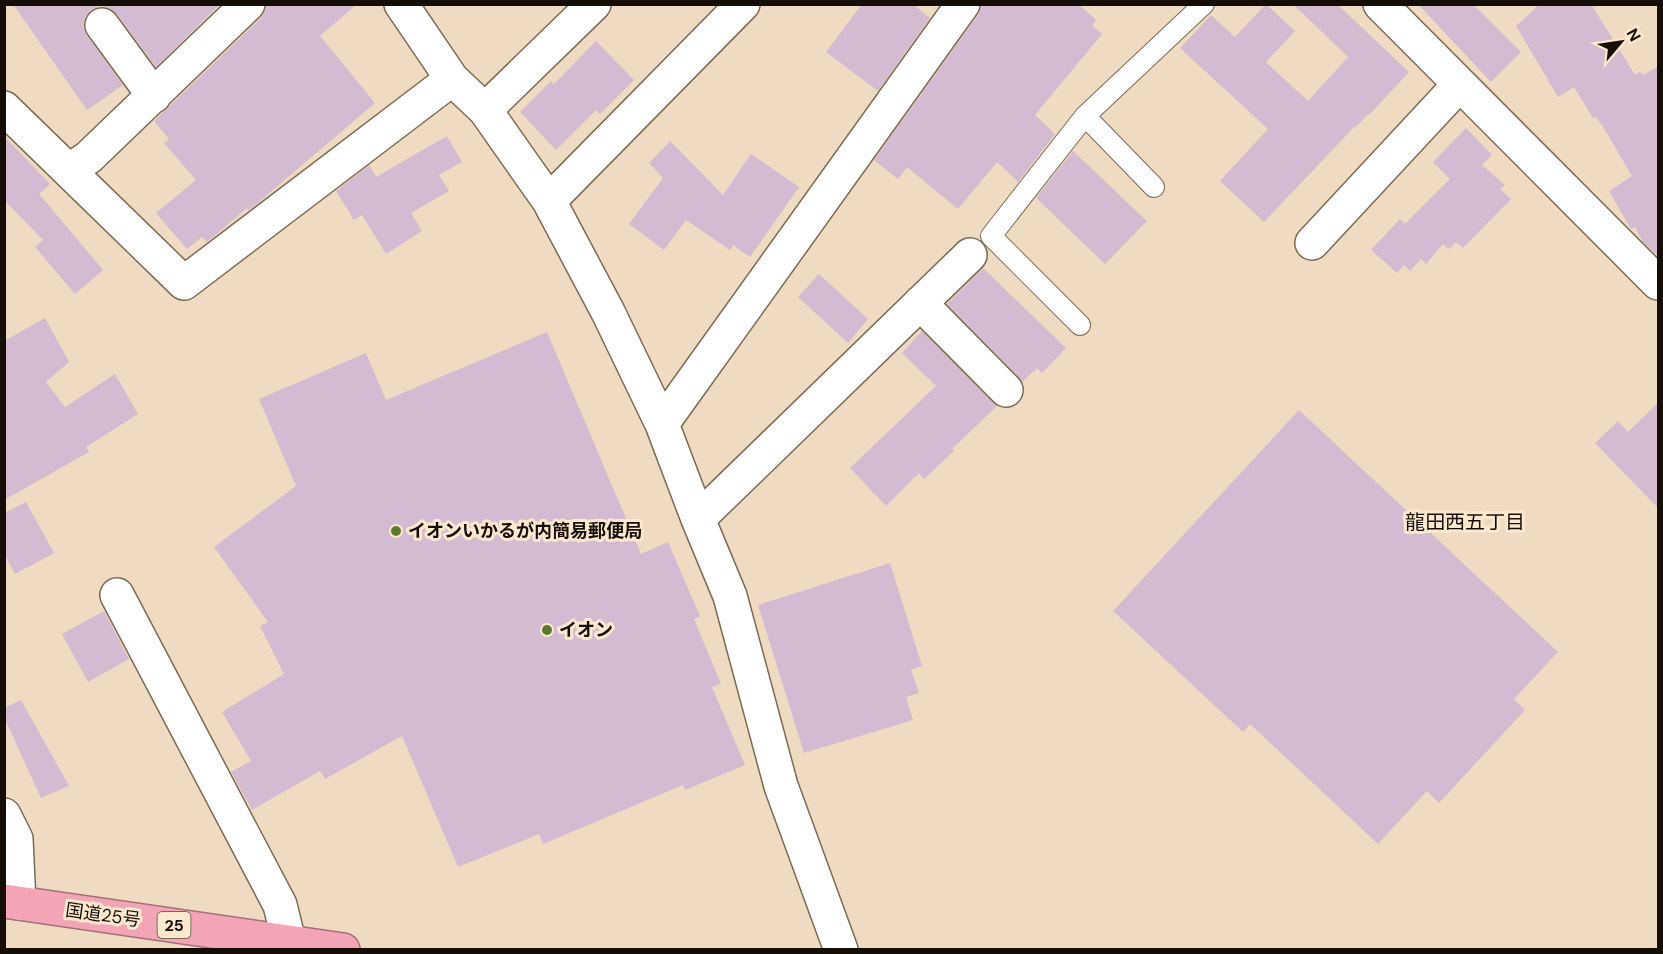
<svg xmlns="http://www.w3.org/2000/svg" width="1663" height="954" font-family="'DM Sans','Noto Sans JP',sans-serif">
  <style>
    .building { fill: #d3bbd1 }
    .lines { fill: none; stroke-linecap: round; stroke-linejoin: round }
    .lane-casing { stroke: #7c6a54; stroke-width: 22 }
    .street-casing { stroke: #7c6a54; stroke-width: 36 }
    .highway-casing { stroke: #a57078; stroke-width: 36 }
    .lane { stroke: #fff; stroke-width: 20 }
    .street { stroke: #fff; stroke-width: 33 }
    .highway { stroke: #f3a5b5; stroke-width: 33 }
    .poi-dot { fill: #5c7b31; stroke: #fce8cf; stroke-width: 2 }
    .labels { text-anchor: middle; stroke-width: 6; stroke-linejoin: round; paint-order: stroke }
    .shield { fill: #fce8cf; stroke: #5a4f42; stroke-width: 1.5 }
    .shield-label { font-size: 16px; font-weight: bold; fill: #150e06 }
    .poi-label { font-size: 18px; font-weight: bold; fill: #150e06; stroke: #fce8cf; text-anchor: start }
    .street-label { font-size: 18px; fill: #150e06; stroke: #fce8cf }
    .neighbourhood-label { font-size: 20px; fill: #150e06; stroke: #fce8cf }
  </style>
  <rect width="100%" height="100%" fill="#efdbc2"/>
  <path class="building" d="M 13,4 L 220,4 L 156,67 L 117,14 L 110,8 L 101,6 L 90,10 L 85,17 L 83,26 L 87,36 L 123,85 L 87,110 Z
    M 266,4 L 357,4 L 320,36 L 375,103 L 254,206 L 249,210 L 247,208 L 207,242 L 202,237 L 187,249 L 156,213 L 196,180 L 164,143 L 169,139 L 154,121 L 261,18 L 266,10 Z
    M 862,4 L 913,4 L 930,18 L 878,91 L 826,52 Z
    M 982,4 L 1078,4 L 1096,20 L 1092,26 L 1102,34 L 1035,115 L 1055,134 L 1018,182 L 997,162 L 958,209 L 907,167 L 898,179 L 874,160 L 978,15 Z
    M 1266,4 L 1295,31 L 1266,62 L 1308,101 L 1348,57 L 1293,4 L 1337,4 L 1409,72 L 1369,115 L 1368,114 L 1356,127 L 1355,126 L 1264,222 L 1220,181 L 1268,129 L 1180,48 L 1211,15 L 1235,37 Z
    M 1418,4 L 1473,4 L 1521,52 L 1491,82 Z
    M 1540,4 L 1591,4 L 1635,75 L 1640,72 L 1643,75 L 1659,66 L 1659,257 L 1643,242 L 1635,227 L 1631,229 L 1609,191 L 1632,176 L 1604,128 L 1596,117 L 1593,118 L 1574,87 L 1558,97 L 1516,26 Z
    M 596,41 L 634,80 L 600,114 L 596,110 L 556,150 L 520,112 L 551,81 L 554,84 Z
    M 1466,128 L 1492,155 L 1482,165 L 1505,185 L 1500,189 L 1511,199 L 1463,248 L 1456,242 L 1449,249 L 1443,244 L 1426,264 L 1421,259 L 1410,271 L 1404,265 L 1397,273 L 1371,250 L 1400,219 L 1405,224 L 1450,179 L 1433,162 Z
    M 4,136 L 50,184 L 39,194 L 103,270 L 75,294 L 35,247 L 43,240 L 4,200 Z
    M 447,136 L 462,162 L 439,175 L 449,191 L 411,213 L 422,231 L 386,254 L 362,215 L 354,220 L 336,191 L 369,165 L 376,177 Z
    M 670,141 L 723,195 L 751,154 L 799,187 L 750,257 L 733,245 L 730,250 L 686,220 L 664,250 L 629,224 L 663,178 L 649,163 Z
    M 1073,151 L 1147,221 L 1105,264 L 1036,198 Z
    M 983,268 L 1066,348 L 1042,373 L 1037,368 L 1022,382 L 1019,377 L 947,304 Z
    M 819,274 L 868,319 L 848,343 L 798,297 Z
    M 45,318 L 69,362 L 46,382 L 65,407 L 115,374 L 138,414 L 86,447 L 89,452 L 4,500 L 4,341 Z
    M 922,331 L 993,403 L 997,406 L 952,449 L 954,451 L 924,479 L 919,473 L 886,506 L 850,468 L 936,386 L 902,353 Z
    M 547,332 L 641,554 L 668,542 L 700,616 L 694,619 L 721,684 L 712,687 L 745,765 L 685,790 L 683,785 L 543,844 L 539,834 L 458,867 L 402,736 L 325,779 L 320,771 L 252,810 L 231,772 L 251,761 L 222,712 L 284,674 L 260,626 L 268,622 L 214,547 L 296,486 L 259,399 L 366,353 L 386,400 Z
    M 1659,402 L 1659,509 L 1595,443 L 1618,421 L 1628,432 Z
    M 1299,410 L 1558,652 L 1514,699 L 1525,710 L 1439,803 L 1427,791 L 1378,844 L 1250,724 L 1243,732 L 1113,611 Z
    M 26,502 L 54,553 L 15,574 L 4,553 L 4,513 Z
    M 890,563 L 922,666 L 911,670 L 919,693 L 906,697 L 913,720 L 804,753 L 758,605 Z
    M 104,611 L 129,659 L 88,682 L 62,634 Z
    M 21,700 L 69,786 L 41,798 L 4,717 L 4,708 Z"/>
  <g class="lines">
    <g class="lane-casing">
      <path id="lane" d="M 1085,116 L 1154,187
        M 1080,325 L 991,236 L 1085,116 L 1204,4"/>
    </g>
    <g class="street-casing">
      <path id="street" d="M 401,4 L 452,79 L 485,110 L 549,201 L 608,312 L 662,424 L 698,519 L 730,596 L 781,786 L 841,950
        M 1380,4 L 1658,283
        M 102,25 L 154,96
        M 4,108 L 184,283 L 452,79
        M 485,110 L 594,4
        M 69,171 L 89,157 L 248,4
        M 549,201 L 743,4
        M 1312,243 L 1459,85
        M 920,303 L 1006,390
        M 662,424 L 963,4
        M 698,519 L 970,255
        M 117,595 L 280,905 L 289,942
        M 4,815 L 16,839 L 19,903"/>
    </g>
    <g class="highway-casing">
      <path id="highway" d="M 4,901 L 343,950"/>
    </g>
    <use href="#lane" class="lane"/>
    <use href="#street" class="street"/>
    <use href="#highway" class="highway"/>
  </g>
  <g class="poi-dot">
    <circle cx="396" cy="531" r="6"/>
    <circle cx="547" cy="630" r="6"/>
  </g>
  <g class="labels">
    <rect class="shield" x="157.5" y="912" width="33" height="26" rx="4.5"/>
    <g class="shield-label">
      <text x="174" y="931">25</text>
    </g>
    <g class="poi-label">
      <text x="408" y="537">イオンいかるが内簡易郵便局</text>
      <text x="559" y="636">イオン</text>
    </g>
    <g class="street-label">
      <text transform="translate(103 915) rotate(8)" y="6">国道25号</text>
    </g>
    <g class="neighbourhood-label">
      <text x="1465" y="529">龍田西五丁目</text>
    </g>
  </g>
  <rect width="1663" height="954" fill="none" stroke="#150e06" stroke-width="12"/>
  <g transform="translate(1621 42) rotate(61)" stroke="#fce8cf" stroke-width="4.5" paint-order="stroke">
  <path d="M0-4.5L10 22L0 15L-10 22Z" fill="#150e06"/>
  <text y="-9" font-size="16" font-weight="bold" text-anchor="middle" fill="#150e06">N</text>
  </g>
</svg>
